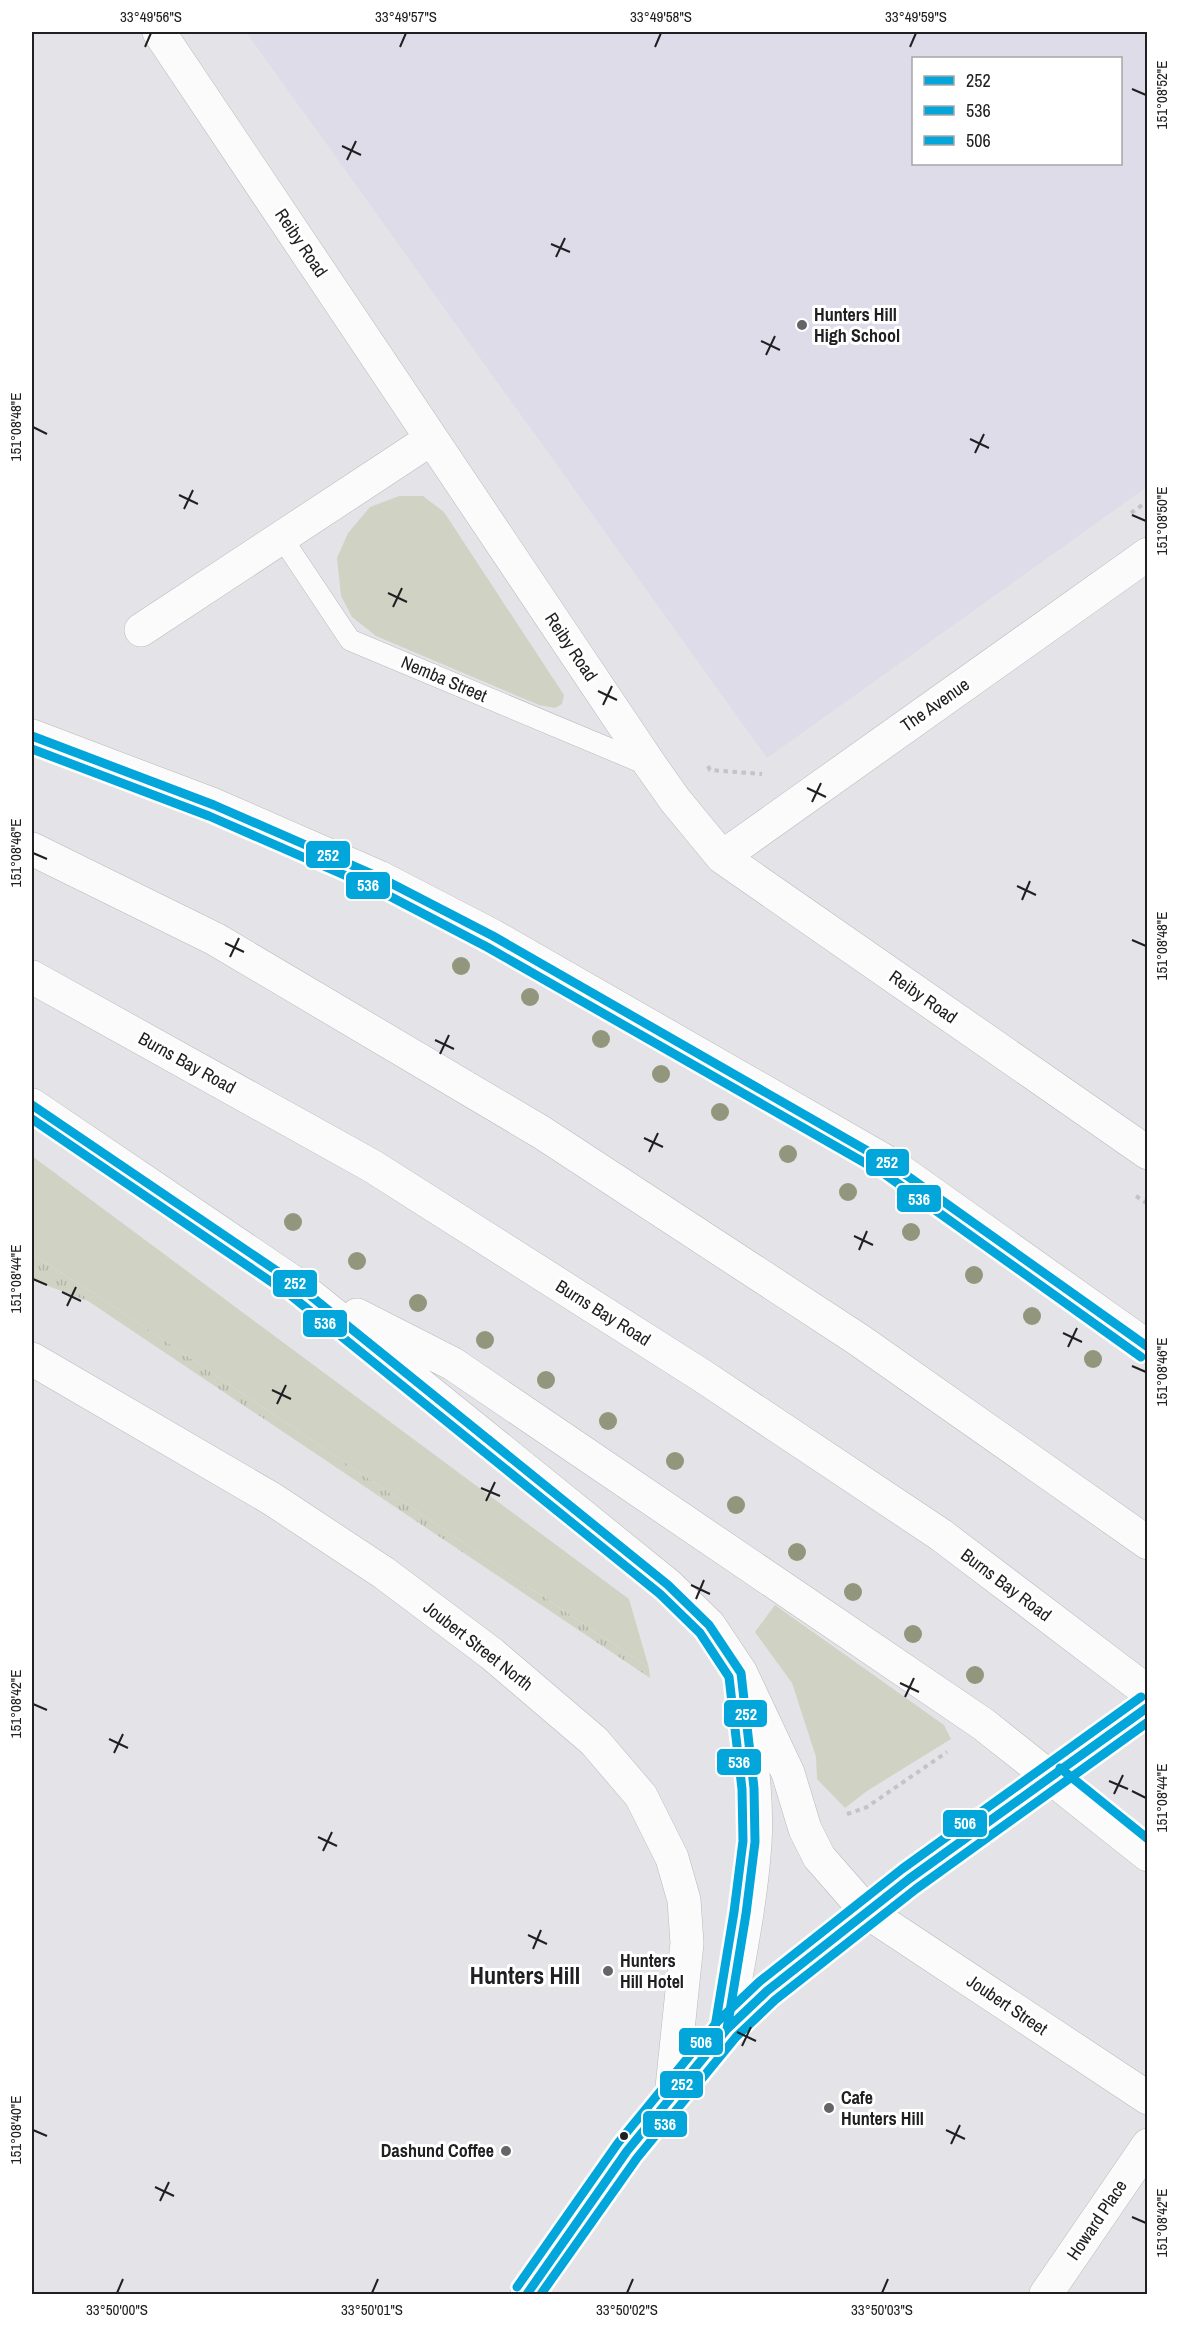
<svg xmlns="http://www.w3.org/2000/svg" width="1179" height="2326" font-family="'Archivo Narrow',sans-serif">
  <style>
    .education { fill: #dfdcea; fill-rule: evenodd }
    .green { fill: #d0d3c4 }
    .park { fill: url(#park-tufts) }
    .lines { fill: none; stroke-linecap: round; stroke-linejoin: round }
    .lane-casing { stroke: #b9b9bb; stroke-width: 22 }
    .street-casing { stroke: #b9b9bb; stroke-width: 34 }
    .secondary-casing { stroke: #b9b9bb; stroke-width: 34 }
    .primary-casing { stroke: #b9b9bb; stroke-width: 34 }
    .path { stroke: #c4c4c6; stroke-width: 4; stroke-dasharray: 4.5 4.5; stroke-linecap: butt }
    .lane { stroke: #fbfbfc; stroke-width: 21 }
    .street { stroke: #fbfbfc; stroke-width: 33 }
    .secondary { stroke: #fbfbfc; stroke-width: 33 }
    .primary { stroke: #fbfbfc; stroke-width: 33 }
    .bus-1-casing { stroke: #fff; stroke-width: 14 }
    .bus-2-casing { stroke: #fff; stroke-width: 14 }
    .bus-3-casing { stroke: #fff; stroke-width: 14 }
    .bus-1 { stroke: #03a6da; stroke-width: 9 }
    .bus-2 { stroke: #03a6da; stroke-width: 9 }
    .bus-3 { stroke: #03a6da; stroke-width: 9 }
    .tree { fill: #92967c }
    .ticks { fill: none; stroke: #202022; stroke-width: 2 }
    .poi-dot { fill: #656567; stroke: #fff; stroke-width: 2 }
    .bus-dot { fill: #202022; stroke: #fff; stroke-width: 2 }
    .labels { text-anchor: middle; stroke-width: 6; stroke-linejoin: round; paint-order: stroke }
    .street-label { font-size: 18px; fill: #202022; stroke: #fff }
    .poi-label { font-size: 18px; font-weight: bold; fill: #202022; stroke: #fff; text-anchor: start }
    .district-label { font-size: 24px; font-weight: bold; fill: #202022; stroke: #fff }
    .line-badge { stroke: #fff; stroke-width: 2 }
    .badge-label { font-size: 16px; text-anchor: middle; font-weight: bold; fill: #fff }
    .neatline { fill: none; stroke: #202022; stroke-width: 2 }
    .ticks-label { font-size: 15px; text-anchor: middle; fill: #202022 }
  </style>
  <defs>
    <pattern id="park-tufts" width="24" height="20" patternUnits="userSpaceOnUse" patternTransform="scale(1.5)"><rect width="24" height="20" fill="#d0d3c4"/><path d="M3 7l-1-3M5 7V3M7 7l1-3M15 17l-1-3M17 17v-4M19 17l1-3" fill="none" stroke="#b2b5a8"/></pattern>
  </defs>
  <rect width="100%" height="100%" fill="#e4e4e8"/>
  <path class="education" d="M 246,32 L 1147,32 L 1147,487 L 767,758 ZM 914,58 L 1120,58 L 1120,164 L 914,164 Z"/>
  <path class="green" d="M 399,496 L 423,496 L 444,512 L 564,695 L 562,704 L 555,708 L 539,705 L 376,636 L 352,617 L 341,596 L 337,558 L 348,533 L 370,507 Z
    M 32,1156 L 629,1599 L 649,1668 L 119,1310 L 32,1254 Z
    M 775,1605 L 944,1725 L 951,1739 L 867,1791 L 845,1808 L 817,1779 L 816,1757 L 792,1683 L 755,1632 Z"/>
  <path class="park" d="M 32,1254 L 119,1310 L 649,1668 L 650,1678 L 88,1301 L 32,1280 Z"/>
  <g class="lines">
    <g class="lane-casing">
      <path id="lane" d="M 282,538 L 350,640 L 648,765"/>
    </g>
    <g class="street-casing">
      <path id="street" d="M 159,32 L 651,766 L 675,800 L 722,857 L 1148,1153
        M 141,630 L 431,439
        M 722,857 L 1148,554
        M 32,1359 L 272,1499 L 384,1573 L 492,1654 L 594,1741 L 641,1796 L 672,1858 L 684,1900 L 687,1943 L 671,2097
        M 867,1912 L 1148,2098
        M 1046,2294 L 1148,2145"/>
    </g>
    <g class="secondary-casing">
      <path id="secondary" d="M 527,2294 L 627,2151 L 727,2029 L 767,1991 L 909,1879 L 1148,1707"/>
    </g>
    <g class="primary-casing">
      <path id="primary" d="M 32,736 L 214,805 L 379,877 L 493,936 L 892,1165 L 1148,1347
        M 32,849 L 215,939 L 541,1132 L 859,1340 L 1148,1543
        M 32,977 L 372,1166 L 701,1375 L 941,1535 L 1148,1692
        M 32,1105 L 296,1284 L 668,1585 L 709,1625 L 741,1673 L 788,1773 L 805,1829 L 819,1857 L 867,1912
        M 357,1315 L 453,1364 L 983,1724 L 1148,1855
        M 727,2029 C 737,1967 751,1905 755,1843 C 758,1796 750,1748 744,1701"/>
    </g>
    <path class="path" d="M 1131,513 L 1148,501
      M 708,766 L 710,770 L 762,774
      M 1136,1196 L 1148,1204
      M 847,1814 L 867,1807 L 947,1752"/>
    <use href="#lane" class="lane"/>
    <use href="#street" class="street"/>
    <use href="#secondary" class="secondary"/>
    <use href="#primary" class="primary"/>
    <g class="bus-1-casing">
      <path id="bus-1" d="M 32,736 L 214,805 L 379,877 L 493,936 L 892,1165 L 1148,1347
        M 32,1105 L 296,1284 L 668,1585 L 709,1625 L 741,1673 L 754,1788 L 755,1842 L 746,1914 L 727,2029
        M 527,2294 L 627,2151 L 727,2029 L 767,1991 L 909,1879 L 1148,1707"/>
    </g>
    <g class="bus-2-casing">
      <path id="bus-2" d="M 32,749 L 209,816 L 374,888 L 487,947 L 886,1175 L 1141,1357
        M 32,1119 L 289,1294 L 660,1594 L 700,1633 L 729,1677 L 742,1789 L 743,1841 L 734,1912 L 715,2027
        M 541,2294 L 637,2158 L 736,2037 L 775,2000 L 916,1889 L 1148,1722"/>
    </g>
    <g class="bus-3-casing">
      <path id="bus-3" d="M 1060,1768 L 1148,1839
        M 517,2287 L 618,2143 L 718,2021 L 759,1982 L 902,1869 L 1141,1697"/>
    </g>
    <use href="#bus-1" class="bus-1"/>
    <use href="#bus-2" class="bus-2"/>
    <use href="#bus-3" class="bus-3"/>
  </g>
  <g class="tree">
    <circle cx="461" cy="966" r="9"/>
    <circle cx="530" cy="997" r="9"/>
    <circle cx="601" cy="1039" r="9"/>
    <circle cx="661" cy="1074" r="9"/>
    <circle cx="720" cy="1112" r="9"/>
    <circle cx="788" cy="1154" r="9"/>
    <circle cx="848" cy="1192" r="9"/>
    <circle cx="293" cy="1222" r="9"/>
    <circle cx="911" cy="1232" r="9"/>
    <circle cx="357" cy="1261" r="9"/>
    <circle cx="974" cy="1275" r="9"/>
    <circle cx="418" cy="1303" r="9"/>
    <circle cx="1032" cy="1316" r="9"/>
    <circle cx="485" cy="1340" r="9"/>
    <circle cx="1093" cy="1359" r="9"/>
    <circle cx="546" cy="1380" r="9"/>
    <circle cx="608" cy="1421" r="9"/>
    <circle cx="675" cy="1461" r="9"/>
    <circle cx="736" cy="1505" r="9"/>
    <circle cx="797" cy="1552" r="9"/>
    <circle cx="853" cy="1592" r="9"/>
    <circle cx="913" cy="1634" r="9"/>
    <circle cx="975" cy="1675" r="9"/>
  </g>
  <path class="ticks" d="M 145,47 L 151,33M 400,47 L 406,33M 655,47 L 661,33M 910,47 L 916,33M 1132,89 L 1146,95M 342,146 L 361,155M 347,160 L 356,141M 551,244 L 570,252M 556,257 L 565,238M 761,341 L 780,350M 766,355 L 775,336M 33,427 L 47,434M 970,439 L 989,448M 975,453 L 984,434M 179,495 L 198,504M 184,509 L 193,490M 1132,515 L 1146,521M 388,593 L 407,602M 393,607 L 402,588M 598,691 L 617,700M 603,705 L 612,686M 807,788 L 826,797M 812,802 L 821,783M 33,853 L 47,859M 1017,886 L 1036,895M 1022,900 L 1030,881M 1132,940 L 1146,946M 225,943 L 244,952M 230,957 L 239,938M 435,1040 L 454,1049M 440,1054 L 449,1035M 644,1138 L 663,1147M 649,1152 L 658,1133M 854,1236 L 873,1245M 859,1250 L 867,1231M 33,1279 L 47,1285M 62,1292 L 81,1301M 67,1306 L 76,1287M 1063,1333 L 1082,1342M 1068,1347 L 1077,1328M 1132,1366 L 1146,1372M 272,1390 L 291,1399M 277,1404 L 286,1385M 481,1488 L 500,1496M 486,1501 L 495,1482M 691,1585 L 710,1594M 696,1599 L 704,1580M 900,1683 L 919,1692M 905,1697 L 914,1678M 33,1704 L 47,1710M 109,1739 L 128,1748M 114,1753 L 123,1734M 1109,1781 L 1128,1789M 1132,1791 L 1146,1798M 1114,1794 L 1123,1775M 318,1837 L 337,1846M 323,1851 L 332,1832M 528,1935 L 547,1944M 533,1949 L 541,1930M 737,2032 L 756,2041M 742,2046 L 751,2027M 33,2130 L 47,2136M 946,2130 L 965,2139M 951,2144 L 960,2125M 155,2187 L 174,2196M 160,2201 L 169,2182M 1132,2217 L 1146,2223M 117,2293 L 123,2279M 372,2293 L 378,2279M 627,2293 L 633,2279M 882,2293 L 888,2279"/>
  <g class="poi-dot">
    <circle cx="802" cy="325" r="6"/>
    <circle cx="608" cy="1971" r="6"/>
    <circle cx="829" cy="2108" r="6"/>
    <circle cx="506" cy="2151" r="6"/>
  </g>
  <circle class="bus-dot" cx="624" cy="2136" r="5"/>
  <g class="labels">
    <g class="street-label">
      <text transform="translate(301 243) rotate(56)" y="6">Reiby Road</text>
      <text transform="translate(571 647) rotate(56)" y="6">Reiby Road</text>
      <text transform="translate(444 679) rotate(23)" y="6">Nemba Street</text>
      <text transform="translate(935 705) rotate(-35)" y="6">The Avenue</text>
      <text transform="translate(923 997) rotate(35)" y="6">Reiby Road</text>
      <text transform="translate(187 1063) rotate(29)" y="6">Burns Bay Road</text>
      <text transform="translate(603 1313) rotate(32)" y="6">Burns Bay Road</text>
      <text transform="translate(1006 1585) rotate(37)" y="6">Burns Bay Road</text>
      <text transform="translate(478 1646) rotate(38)" y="6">Joubert Street North</text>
      <text transform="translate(1007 2005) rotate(34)" y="6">Joubert Street</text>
      <text transform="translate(1097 2220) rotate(-56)" y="6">Howard Place</text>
    </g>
    <g class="poi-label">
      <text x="814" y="321">Hunters Hill<tspan x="814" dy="21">High School</tspan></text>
      <text x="620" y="1967">Hunters<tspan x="620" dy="21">Hill Hotel</tspan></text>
      <text x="841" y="2104">Cafe<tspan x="841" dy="21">Hunters Hill</tspan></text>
      <text x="494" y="2157" text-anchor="end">Dashund Coffee</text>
    </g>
    <g class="district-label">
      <text x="525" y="1984">Hunters Hill</text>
    </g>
  </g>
  <g class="line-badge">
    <rect x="305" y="840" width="46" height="29" rx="6" fill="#03a6da"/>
    <rect x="345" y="871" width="46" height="29" rx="6" fill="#03a6da"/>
    <rect x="865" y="1148" width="45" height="29" rx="6" fill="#03a6da"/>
    <rect x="896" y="1184" width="46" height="29" rx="6" fill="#03a6da"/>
    <rect x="272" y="1269" width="46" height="29" rx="6" fill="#03a6da"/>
    <rect x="302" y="1309" width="46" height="29" rx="6" fill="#03a6da"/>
    <rect x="723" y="1699" width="45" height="29" rx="6" fill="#03a6da"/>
    <rect x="716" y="1748" width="46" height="28" rx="6" fill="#03a6da"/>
    <rect x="942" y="1809" width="46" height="29" rx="6" fill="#03a6da"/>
    <rect x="678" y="2027" width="46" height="29" rx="6" fill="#03a6da"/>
    <rect x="659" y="2070" width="45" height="29" rx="6" fill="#03a6da"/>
    <rect x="642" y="2110" width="46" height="28" rx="6" fill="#03a6da"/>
  </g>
  <g class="badge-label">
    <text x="328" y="861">252</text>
    <text x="368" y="891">536</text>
    <text x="887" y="1168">252</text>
    <text x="919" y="1205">536</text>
    <text x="295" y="1289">252</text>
    <text x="325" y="1329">536</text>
    <text x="746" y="1720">252</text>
    <text x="739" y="1768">536</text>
    <text x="965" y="1829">506</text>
    <text x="701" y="2048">506</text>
    <text x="682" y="2090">252</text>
    <text x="665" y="2130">536</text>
  </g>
  <rect width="1179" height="2326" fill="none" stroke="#ffffff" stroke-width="66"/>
  <rect x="912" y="57" width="210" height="108" fill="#ffffff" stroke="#a6a6a7" stroke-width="1.5"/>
  <rect x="924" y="76" width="30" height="9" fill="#03a6da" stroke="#a6a6a7" stroke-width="1.5"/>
  <text x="966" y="87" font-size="18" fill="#202022">252</text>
  <rect x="924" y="106" width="30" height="9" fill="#03a6da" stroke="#a6a6a7" stroke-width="1.5"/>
  <text x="966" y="117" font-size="18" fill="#202022">536</text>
  <rect x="924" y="136" width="30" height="9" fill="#03a6da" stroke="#a6a6a7" stroke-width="1.5"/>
  <text x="966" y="147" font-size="18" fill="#202022">506</text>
  <rect x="33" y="33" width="1113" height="2260" class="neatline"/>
  <g class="ticks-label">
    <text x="151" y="22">33°49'56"S</text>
    <text x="406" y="22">33°49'57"S</text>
    <text x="661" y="22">33°49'58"S</text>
    <text x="916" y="22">33°49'59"S</text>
    <text transform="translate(1162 95) rotate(-90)" y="5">151°08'52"E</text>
    <text transform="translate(16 427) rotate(-90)" y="5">151°08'48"E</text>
    <text transform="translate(1162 521) rotate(-90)" y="5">151°08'50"E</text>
    <text transform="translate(16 853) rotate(-90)" y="5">151°08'46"E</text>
    <text transform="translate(1162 946) rotate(-90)" y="5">151°08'48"E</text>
    <text transform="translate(16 1279) rotate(-90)" y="5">151°08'44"E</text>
    <text transform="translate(1162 1372) rotate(-90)" y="5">151°08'46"E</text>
    <text transform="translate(16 1704) rotate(-90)" y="5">151°08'42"E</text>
    <text transform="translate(1162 1798) rotate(-90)" y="5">151°08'44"E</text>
    <text transform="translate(16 2130) rotate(-90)" y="5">151°08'40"E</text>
    <text transform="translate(1162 2223) rotate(-90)" y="5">151°08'42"E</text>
    <text x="117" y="2315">33°50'00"S</text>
    <text x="372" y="2315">33°50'01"S</text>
    <text x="627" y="2315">33°50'02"S</text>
    <text x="882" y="2315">33°50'03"S</text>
  </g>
</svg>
